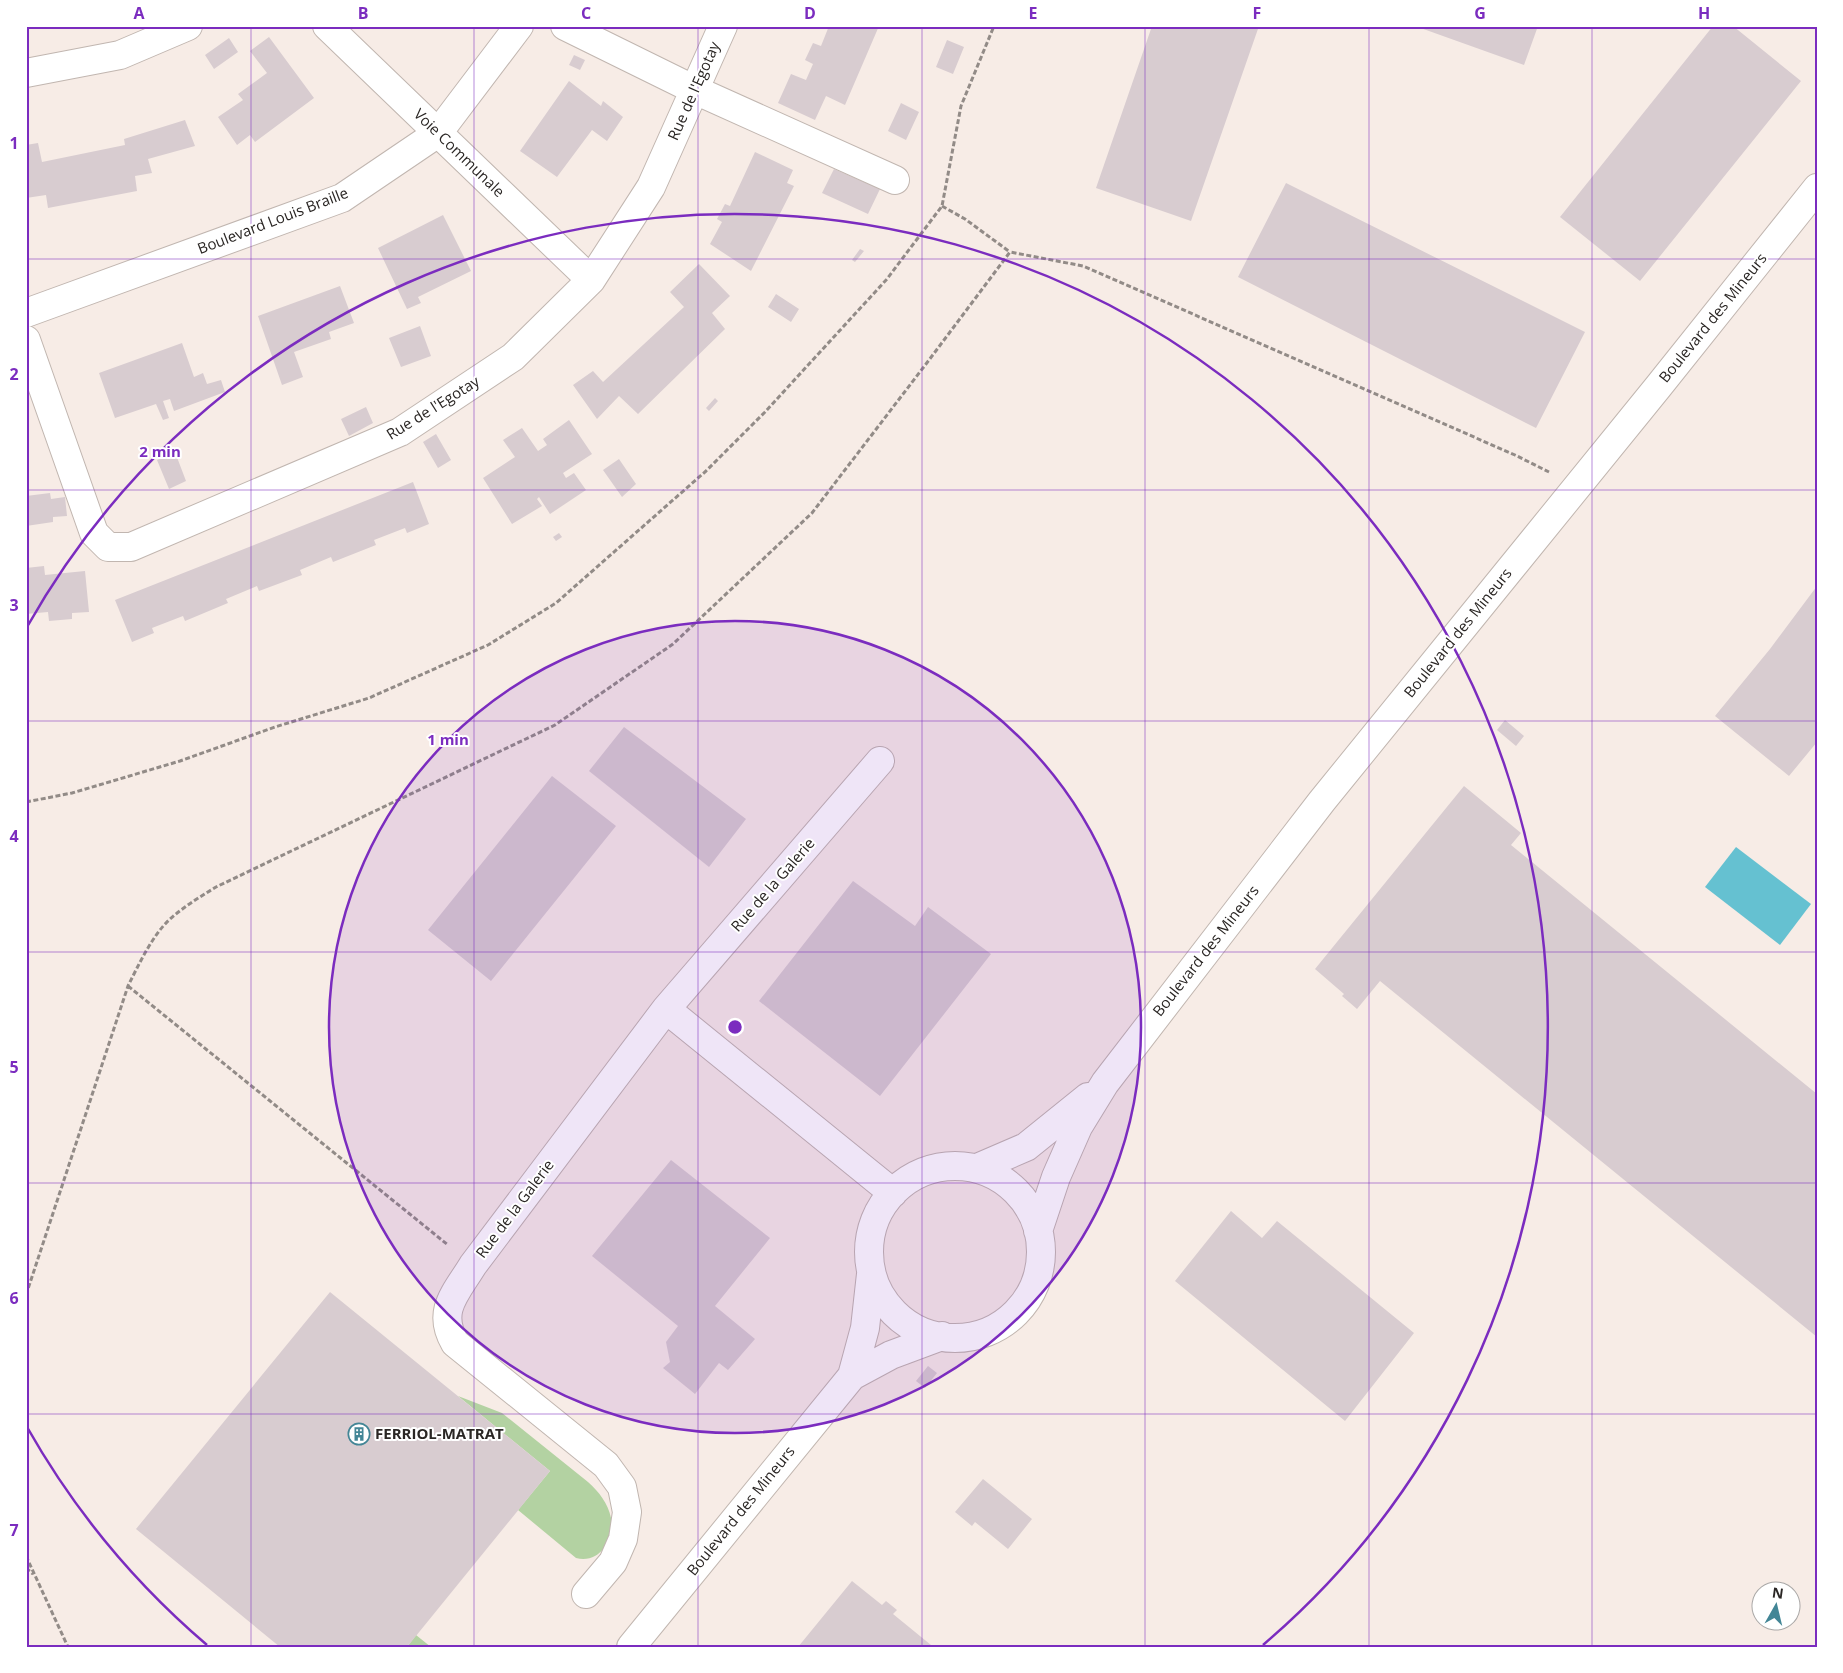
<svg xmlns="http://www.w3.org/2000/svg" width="1843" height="1673" font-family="'Open Sans',sans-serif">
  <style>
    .green { fill: #b3d2a2 }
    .water { fill: #65c1d1 }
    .building { fill: #d8ccd0 }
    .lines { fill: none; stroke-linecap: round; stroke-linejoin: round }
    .minor-casing { stroke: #c1b6b0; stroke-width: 30 }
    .major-casing { stroke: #c1b6b0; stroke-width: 30 }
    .path { stroke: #928b87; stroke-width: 3; stroke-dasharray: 5 2.5; stroke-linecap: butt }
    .minor { stroke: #fff; stroke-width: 28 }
    .major { stroke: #fff; stroke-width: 28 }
    .grid { fill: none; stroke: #7b2cbf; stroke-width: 1; stroke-opacity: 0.55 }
    .ring { fill: none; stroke: #7b2cbf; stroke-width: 2.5 }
    .labels { text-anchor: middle; stroke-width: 4; stroke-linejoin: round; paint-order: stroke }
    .street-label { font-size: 15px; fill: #2a2624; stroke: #fff }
    .poi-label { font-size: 15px; font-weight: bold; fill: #2a2624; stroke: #fff; text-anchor: start }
    .centre { fill: #7b2cbf; stroke: #fff; stroke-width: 2.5 }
    .ring-label { font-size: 15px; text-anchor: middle; font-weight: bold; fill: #7b2cbf; stroke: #fff; stroke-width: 4; stroke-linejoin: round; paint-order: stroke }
    .neatline { fill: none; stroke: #7b2cbf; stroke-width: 2 }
    .grid-label { font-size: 16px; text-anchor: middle; font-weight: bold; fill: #7b2cbf }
  </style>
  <rect width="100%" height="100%" fill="#f7ece6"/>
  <path class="green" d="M 458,1396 L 502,1413 L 588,1482 C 599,1492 608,1503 611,1518 C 614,1540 600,1564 576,1558 L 518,1510 L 550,1471 Z
    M 416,1635 L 431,1647 L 407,1647 Z"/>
  <path class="water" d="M 1736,847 L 1811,904 L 1780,945 L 1705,887 Z"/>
  <path class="building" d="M 829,26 L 879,26 L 845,105 L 826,96 L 815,120 L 778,103 L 791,74 L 806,80 L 813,64 L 805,60 L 813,43 L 821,46 Z
    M 1152,26 L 1259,26 L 1191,221 L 1096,188 Z
    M 1415,26 L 1538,26 L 1524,65 Z
    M 1713,26 L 1733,26 L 1801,81 L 1640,281 L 1560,217 Z
    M 269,37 L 314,98 L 255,142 L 250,135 L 237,145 L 218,117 L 243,100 L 238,94 L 267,73 L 250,51 Z
    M 229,38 L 238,52 L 214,69 L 205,55 Z
    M 947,40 L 964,47 L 953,74 L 936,67 Z
    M 574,55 L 585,60 L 580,70 L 569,65 Z
    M 569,81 L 601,106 L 603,101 L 623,117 L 607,141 L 592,130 L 557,177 L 520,151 Z
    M 901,103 L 919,112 L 906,140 L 888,131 Z
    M 185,120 L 195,146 L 148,159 L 152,173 L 135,176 L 137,191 L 48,208 L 46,195 L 26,198 L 26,145 L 38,143 L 42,162 L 125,145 L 124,139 Z
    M 755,152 L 793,170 L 787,183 L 794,186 L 751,271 L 710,244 L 722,222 L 717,219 L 725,204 L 730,206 Z
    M 834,169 L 880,189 L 868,214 L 822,193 Z
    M 1286,183 L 1585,332 L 1536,428 L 1238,277 Z
    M 443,215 L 471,271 L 418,297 L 421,303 L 407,309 L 378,248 Z
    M 860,249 L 864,251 L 855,262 L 852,260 Z
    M 699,264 L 730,296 L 712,313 L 725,329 L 638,414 L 619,396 L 597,419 L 573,385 L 593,371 L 603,382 L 684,307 L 670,292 Z
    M 340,286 L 354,323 L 329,332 L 331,339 L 294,352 L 303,377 L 282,385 L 258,316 Z
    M 776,294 L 799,309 L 791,322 L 768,307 Z
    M 420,326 L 431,356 L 401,367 L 389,338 Z
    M 182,343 L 194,377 L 203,373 L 207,384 L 221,380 L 225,392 L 174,411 L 170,399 L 163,401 L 169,418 L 163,420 L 156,404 L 115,418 L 99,373 Z
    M 715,398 L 718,401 L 709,411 L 706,408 Z
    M 366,407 L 373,423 L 349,436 L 341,419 Z
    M 569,420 L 592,454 L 563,473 L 566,478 L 574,473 L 586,490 L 550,514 L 539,497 L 537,499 L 542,506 L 512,524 L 483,478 L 515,457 L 503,440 L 522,428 L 538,451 L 547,445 L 543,439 Z
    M 436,434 L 451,460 L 438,468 L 423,442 Z
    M 175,452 L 186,481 L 169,489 L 157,460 Z
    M 619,459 L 636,484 L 622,497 L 603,470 Z
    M 413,482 L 429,524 L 407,533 L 405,528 L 374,540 L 376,545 L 333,562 L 331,557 L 300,570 L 302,575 L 259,591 L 257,586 L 226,599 L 228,603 L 185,621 L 183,616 L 152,628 L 154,633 L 132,642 L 115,600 Z
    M 50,493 L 51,499 L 65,497 L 67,516 L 53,517 L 53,522 L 26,526 L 26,496 Z
    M 559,533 L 562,537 L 556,541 L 553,537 Z
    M 44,566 L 45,575 L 85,571 L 89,612 L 72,613 L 72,619 L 49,621 L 48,612 L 26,614 L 26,568 Z
    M 1817,586 L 1817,742 L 1789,776 L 1715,716 L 1770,649 Z
    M 1505,720 L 1524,736 L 1516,746 L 1497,730 Z
    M 624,727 L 746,819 L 709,867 L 589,771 Z
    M 552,776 L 616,826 L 491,981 L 428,930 Z
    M 1464,786 L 1521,833 L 1511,845 L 1817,1094 L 1817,1337 L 1380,981 L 1357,1009 L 1342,996 L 1344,994 L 1315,969 Z
    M 853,881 L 915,926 L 928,907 L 991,954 L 880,1096 L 759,1001 Z
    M 671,1160 L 770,1238 L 715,1306 L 755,1339 L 728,1370 L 719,1363 L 695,1394 L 663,1368 L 670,1362 L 666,1342 L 678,1326 L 592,1256 Z
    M 1231,1211 L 1262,1238 L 1277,1221 L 1414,1333 L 1345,1421 L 1175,1281 Z
    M 330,1292 L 550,1471 L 407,1647 L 280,1647 L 136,1529 Z
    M 928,1366 L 937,1373 L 925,1388 L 916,1381 Z
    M 983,1479 L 1032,1519 L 1008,1549 L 975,1522 L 972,1526 L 955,1512 Z
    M 852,1581 L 882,1605 L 886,1601 L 897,1610 L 893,1614 L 931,1645 L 930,1647 L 798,1647 Z"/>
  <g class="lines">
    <g class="minor-casing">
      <path id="minor" d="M 327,26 L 591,280
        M 565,26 L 695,90 L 895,180
        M 26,73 L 120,55 L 188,26
        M 26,340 L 94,533 L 108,547 L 131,547 L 400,432 L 513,357 L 591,280 L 651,187 L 723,26
        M 666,1009 L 880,761
        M869 1252a86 86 0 1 1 172 0a86 86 0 1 1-172 0Z
        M 977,1168 L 1026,1147 L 1088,1097
        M 1038,1231 L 1056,1177 L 1078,1127 L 1105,1083 L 1322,801 L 1658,387 L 1817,188
        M 852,1376 L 865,1328 L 871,1274
        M 586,1594 L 613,1562 L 623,1539 L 627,1512 L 622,1487 L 606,1465 L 455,1343 C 436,1311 456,1293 473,1265 L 666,1009 L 893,1193
        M 631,1647 L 852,1376 L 891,1355 L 942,1336"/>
    </g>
    <g class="major-casing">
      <path id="major" d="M 26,313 L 342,198 L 438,133 L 519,26"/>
    </g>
    <path class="path" d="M 942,206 L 965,219 L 1010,252
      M 26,802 L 72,793 L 180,761 L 275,727 L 369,698 L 488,645 L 556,603 L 706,471 L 765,412 L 887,279 L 942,206 L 961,106 L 994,26
      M 128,986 L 448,1245
      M 26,1295 L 128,986 C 138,966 152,936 169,920 C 183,907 200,897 216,887 L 555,725 L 673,644 L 812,513 L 926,364 L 1010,252 L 1083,266 L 1515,455 L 1549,472
      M 26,1556 L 68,1647
      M 26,1568 L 33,1574"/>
    <use href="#minor" class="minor"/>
    <use href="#major" class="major"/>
  </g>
  <path class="grid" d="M 251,26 L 251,1647M 474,26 L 474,1647M 698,26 L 698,1647M 922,26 L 922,1647M 1145,26 L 1145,1647M 1369,26 L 1369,1647M 1592,26 L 1592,1647M 26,259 L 1817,259M 26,490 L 1817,490M 26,721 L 1817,721M 26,952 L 1817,952M 26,1183 L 1817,1183M 26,1414 L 1817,1414"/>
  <circle cx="735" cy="1027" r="406" fill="#7b2cbf" fill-opacity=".12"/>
  <g class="ring">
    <circle cx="735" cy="1027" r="406"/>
    <path d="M207 1645A813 813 0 0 1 27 1427M27 627A813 813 0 1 1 1263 1645"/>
  </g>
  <defs>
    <g id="building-ring" transform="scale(1.125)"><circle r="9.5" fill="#fff" stroke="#438696" stroke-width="1.5"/><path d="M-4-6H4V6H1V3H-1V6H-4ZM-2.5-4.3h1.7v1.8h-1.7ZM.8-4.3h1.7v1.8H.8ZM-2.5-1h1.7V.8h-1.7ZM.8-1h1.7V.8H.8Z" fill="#438696"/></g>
  </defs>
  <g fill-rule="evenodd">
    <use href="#building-ring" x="359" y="1434"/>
  </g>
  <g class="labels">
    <g class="street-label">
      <text transform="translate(694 91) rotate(-66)" y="5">Rue de l'Egotay</text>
      <text transform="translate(459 153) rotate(44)" y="5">Voie Communale</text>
      <text transform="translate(273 221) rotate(-21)" y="5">Boulevard Louis Braille</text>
      <text transform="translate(1713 318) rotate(-51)" y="5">Boulevard des Mineurs</text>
      <text transform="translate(433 408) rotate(-32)" y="5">Rue de l'Egotay</text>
      <text transform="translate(1458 633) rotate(-51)" y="5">Boulevard des Mineurs</text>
      <text transform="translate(773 885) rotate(-49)" y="5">Rue de la Galerie</text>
      <text transform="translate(1206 951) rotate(-52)" y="5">Boulevard des Mineurs</text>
      <text transform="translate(515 1209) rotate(-53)" y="5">Rue de la Galerie</text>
      <text transform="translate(741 1511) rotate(-51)" y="5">Boulevard des Mineurs</text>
    </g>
    <g class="poi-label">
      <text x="375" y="1439">FERRIOL-MATRAT</text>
    </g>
  </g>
  <circle cx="735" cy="1027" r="8" class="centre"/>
  <g class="ring-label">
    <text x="160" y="457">2 min</text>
    <text x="448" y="745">1 min</text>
  </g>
  <rect width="1843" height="1673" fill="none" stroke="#ffffff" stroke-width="55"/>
  <g transform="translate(1776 1606) rotate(8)"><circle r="24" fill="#ffffff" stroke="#aaa8a7"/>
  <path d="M0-4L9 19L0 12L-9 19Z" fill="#438696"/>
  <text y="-8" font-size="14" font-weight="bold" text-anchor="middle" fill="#2a2624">N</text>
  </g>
  <rect x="28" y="28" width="1788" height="1618" class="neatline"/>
  <g class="grid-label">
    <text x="139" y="19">A</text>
    <text x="363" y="19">B</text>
    <text x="586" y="19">C</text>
    <text x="810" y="19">D</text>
    <text x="1033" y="19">E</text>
    <text x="1257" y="19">F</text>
    <text x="1480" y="19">G</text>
    <text x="1704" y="19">H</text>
    <text x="14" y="149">1</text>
    <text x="14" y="380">2</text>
    <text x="14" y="611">3</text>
    <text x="14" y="842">4</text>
    <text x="14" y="1073">5</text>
    <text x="14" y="1304">6</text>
    <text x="14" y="1536">7</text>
  </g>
</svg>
